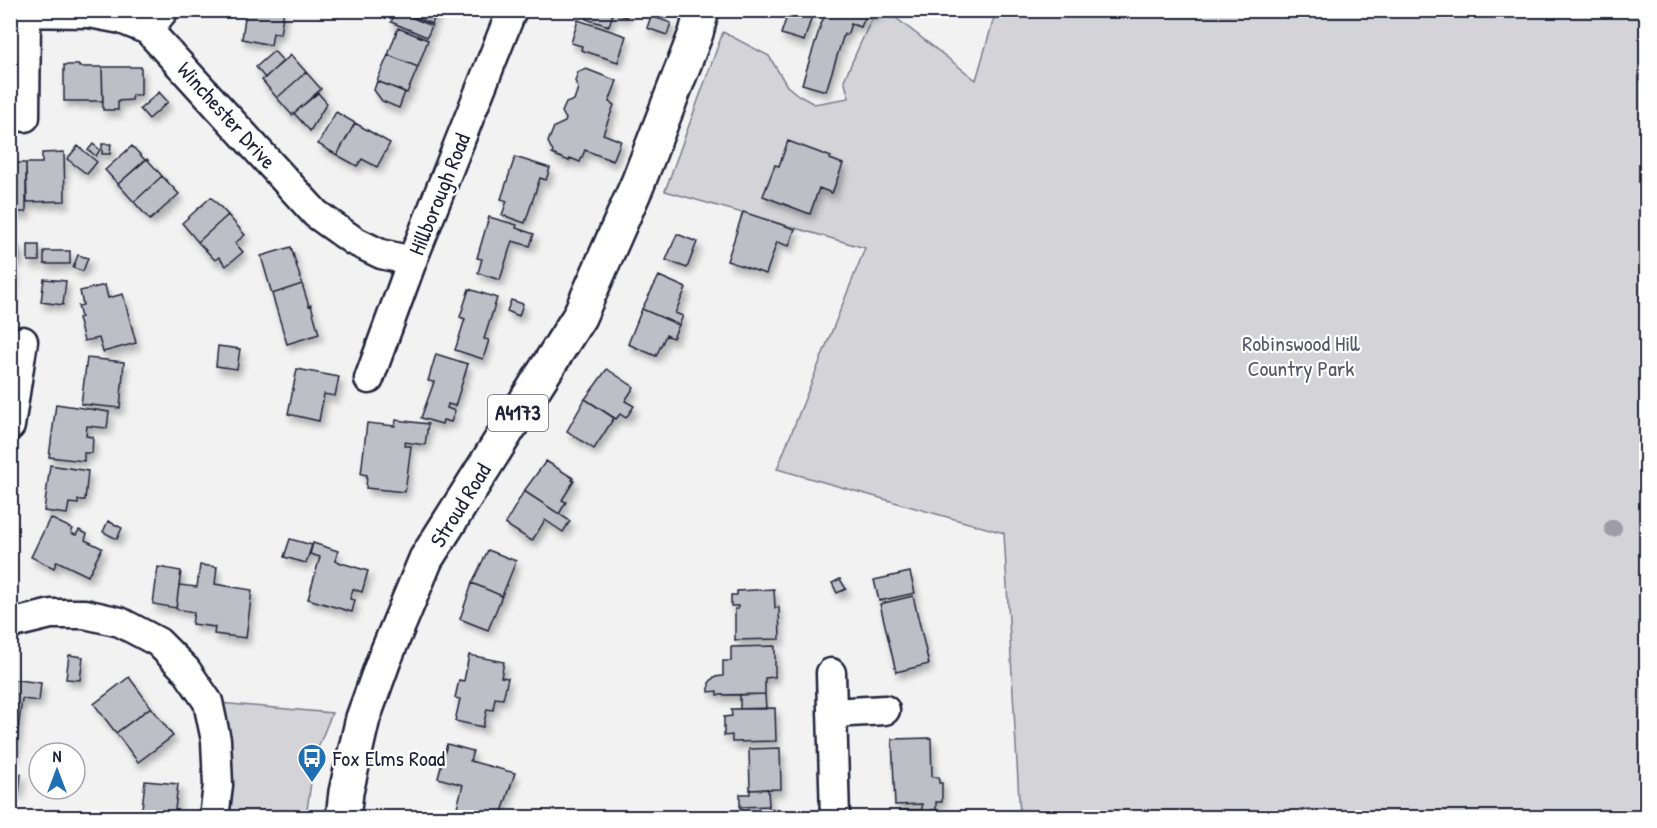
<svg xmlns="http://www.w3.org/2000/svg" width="1657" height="828" font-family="'Patrick Hand',sans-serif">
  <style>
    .green { fill: #d3d3d8; stroke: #7a7a8a; stroke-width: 1.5 }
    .building { fill: #bebec6; stroke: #22223b; stroke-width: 1.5; filter: url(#shadow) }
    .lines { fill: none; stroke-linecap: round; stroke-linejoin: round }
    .minor-casing { stroke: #22223b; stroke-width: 33 }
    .major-casing { stroke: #22223b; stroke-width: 38 }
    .minor { stroke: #fff; stroke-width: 28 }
    .major { stroke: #fff; stroke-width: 33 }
    .tree { fill: #9d9da8 }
    .labels { text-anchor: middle; stroke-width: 4.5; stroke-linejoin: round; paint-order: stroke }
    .shield { fill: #fff; stroke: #646476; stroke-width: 1.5 }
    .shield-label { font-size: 21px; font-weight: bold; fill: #22223b }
    .street-label { font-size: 22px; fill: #22223b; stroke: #fff }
    .park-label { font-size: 22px; fill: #57576a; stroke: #fff }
    .poi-label { font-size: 22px; fill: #22223b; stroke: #fff; text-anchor: start }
  </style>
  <defs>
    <filter id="shadow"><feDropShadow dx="3.5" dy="6" stdDeviation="3" flood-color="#0004"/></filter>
  </defs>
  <rect width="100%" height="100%" fill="#f2f2f3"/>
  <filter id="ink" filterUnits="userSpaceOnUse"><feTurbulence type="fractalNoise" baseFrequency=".0167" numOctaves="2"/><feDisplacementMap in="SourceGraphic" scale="12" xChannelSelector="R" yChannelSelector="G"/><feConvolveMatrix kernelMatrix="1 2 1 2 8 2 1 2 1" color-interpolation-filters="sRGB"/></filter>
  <g filter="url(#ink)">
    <path class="green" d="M 875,11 L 887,11 L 976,80 L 996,11 L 1646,11 L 1646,817 L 1020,817 L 1004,533 L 777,469 L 865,248 L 665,191 L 723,32 L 769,56 L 787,86 L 798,95 L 814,104 L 849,98 L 844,80 Z
      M 208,702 L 332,713 L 315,755 L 306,817 L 214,817 Z"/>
    <path class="building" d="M 246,10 L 284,10 L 280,34 L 273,33 L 271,45 L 242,39 Z
      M 407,10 L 437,10 L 432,24 L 406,13 Z
      M 588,10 L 628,10 L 626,17 L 613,13 L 609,26 L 586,19 Z
      M 789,10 L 812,16 L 804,41 L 781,34 Z
      M 827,10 L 877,10 L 875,16 L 867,13 L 861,27 L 851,24 L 847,35 L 844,34 L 826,91 L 802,84 L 821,24 Z
      M 396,11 L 432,26 L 427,37 L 391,22 Z
      M 651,16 L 671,23 L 667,35 L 647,28 Z
      M 578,20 L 626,36 L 618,62 L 581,50 L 582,46 L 571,43 Z
      M 398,28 L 428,40 L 418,67 L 388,55 Z
      M 274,51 L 283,61 L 265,78 L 256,67 Z
      M 291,55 L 306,72 L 277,98 L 262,80 Z
      M 388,55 L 418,67 L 407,93 L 377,81 Z
      M 64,65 L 79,65 L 79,67 L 102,67 L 103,101 L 64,101 Z
      M 102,67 L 141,67 L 141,95 L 132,95 L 132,100 L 118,101 L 118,110 L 103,110 Z
      M 586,69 L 617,81 L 609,102 L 614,105 L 603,134 L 621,141 L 613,161 L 585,150 L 580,162 L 570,158 L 569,161 L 552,154 L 553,152 L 548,142 L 554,127 L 565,122 L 566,119 L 562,112 L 566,103 L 574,100 L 578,88 L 575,81 L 578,72 Z
      M 306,72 L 321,89 L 292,115 L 277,98 Z
      M 377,81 L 405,92 L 399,108 L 382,101 L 374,90 Z
      M 159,92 L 168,102 L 149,119 L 140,109 Z
      M 318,93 L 327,103 L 310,131 L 294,113 Z
      M 336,112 L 355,123 L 337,155 L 318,144 Z
      M 355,123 L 390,143 L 377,167 L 362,159 L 357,166 L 337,155 Z
      M 788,141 L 831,157 L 830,159 L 843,164 L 832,193 L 819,188 L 810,214 L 763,196 L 775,165 L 779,166 Z
      M 93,144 L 100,150 L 96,156 L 88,150 Z
      M 102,144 L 111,144 L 110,154 L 102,154 Z
      M 78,146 L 97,162 L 87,174 L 67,159 Z
      M 132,146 L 145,160 L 118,184 L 105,170 Z
      M 64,152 L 65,201 L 27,202 L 26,163 L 42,163 L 42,153 Z
      M 10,153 L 12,163 L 26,163 L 26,212 L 10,212 Z
      M 515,157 L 550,168 L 546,180 L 540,178 L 525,223 L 502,215 L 507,201 L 501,199 Z
      M 147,159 L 162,176 L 134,202 L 118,184 Z
      M 162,176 L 179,194 L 150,220 L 134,202 Z
      M 211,197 L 228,215 L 198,242 L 182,223 Z
      M 743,212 L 795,229 L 789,246 L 777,242 L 766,274 L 727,261 Z
      M 228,215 L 245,235 L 235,243 L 243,252 L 226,266 L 219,257 L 215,260 L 198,242 Z
      M 489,217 L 517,225 L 516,228 L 534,234 L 530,246 L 512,241 L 500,280 L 478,273 L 482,259 L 477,258 Z
      M 677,234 L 697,242 L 687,268 L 666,260 Z
      M 28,245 L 39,245 L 39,261 L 28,261 Z
      M 10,246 L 19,246 L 19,261 L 10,260 Z
      M 291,247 L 302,284 L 272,294 L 261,256 Z
      M 44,251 L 70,251 L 70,264 L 44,264 Z
      M 78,255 L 88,258 L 83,271 L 73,268 Z
      M 10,270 L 15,270 L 11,297 L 10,296 Z
      M 659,276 L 686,288 L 675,313 L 683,316 L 679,325 L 642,309 Z
      M 44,279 L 66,281 L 63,305 L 41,302 Z
      M 302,284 L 309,306 L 311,305 L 319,334 L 287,344 L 272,294 Z
      M 105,285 L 108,298 L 123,294 L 136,343 L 103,352 L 99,338 L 84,341 L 78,318 L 81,317 L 78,306 L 83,305 L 80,291 Z
      M 469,289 L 497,298 L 484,339 L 489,340 L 483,359 L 455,350 L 465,319 L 460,317 Z
      M 511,300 L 523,304 L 519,316 L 507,311 Z
      M 642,309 L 679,325 L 673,338 L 666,335 L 656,356 L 628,344 Z
      M 218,346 L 240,349 L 237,369 L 216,366 Z
      M 436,354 L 468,364 L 455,406 L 448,404 L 447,408 L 455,411 L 451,422 L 443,420 L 442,424 L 421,418 L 434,382 L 428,381 Z
      M 87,358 L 124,362 L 120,408 L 81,404 Z
      M 297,369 L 339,377 L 335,396 L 324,394 L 319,421 L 288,414 Z
      M 607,369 L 634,387 L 625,401 L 634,406 L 626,418 L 620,414 L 616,419 L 585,399 Z
      M 585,399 L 614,418 L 594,449 L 567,431 Z
      M 56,404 L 109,412 L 107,428 L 87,426 L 86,436 L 93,437 L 92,453 L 84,453 L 84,461 L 49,457 Z
      M 396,420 L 428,424 L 425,445 L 405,442 L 404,446 L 411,446 L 405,492 L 366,488 L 367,475 L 361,474 L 367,423 L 395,426 Z
      M 546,461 L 573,478 L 572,480 L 574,481 L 562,500 L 566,502 L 559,514 L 524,491 Z
      M 50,465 L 88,471 L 85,500 L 78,500 L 78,504 L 69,503 L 67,514 L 44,511 Z
      M 524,491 L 570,521 L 563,532 L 545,520 L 532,541 L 505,524 Z
      M 50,518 L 73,529 L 71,533 L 76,535 L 79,530 L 87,534 L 85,540 L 102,548 L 88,576 L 57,561 L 54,568 L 31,557 Z
      M 108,521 L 122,528 L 117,539 L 103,532 Z
      M 290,539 L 312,545 L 306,563 L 284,557 Z
      M 313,543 L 338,551 L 335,561 L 368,571 L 362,592 L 353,589 L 350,599 L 355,600 L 352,612 L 308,599 L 320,557 L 310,554 Z
      M 488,550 L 516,561 L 502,596 L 472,583 Z
      M 200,565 L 217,567 L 215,584 L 252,590 L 246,638 L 214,634 L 215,627 L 192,624 L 194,612 L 176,609 L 179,585 L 197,587 Z
      M 158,567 L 181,571 L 176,608 L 153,604 Z
      M 910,572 L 915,593 L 879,601 L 874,580 Z
      M 840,579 L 846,589 L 837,593 L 832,583 Z
      M 472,583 L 502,596 L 488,630 L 460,619 Z
      M 774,589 L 775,608 L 779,607 L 780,639 L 735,640 L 735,609 L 738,609 L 738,606 L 731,606 L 731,595 L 737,595 L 737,591 Z
      M 913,596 L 929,664 L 896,672 L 880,604 Z
      M 775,646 L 775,677 L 765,678 L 765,694 L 717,695 L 717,691 L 709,692 L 709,683 L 714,677 L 723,676 L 723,661 L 731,661 L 731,647 Z
      M 69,655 L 83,657 L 80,680 L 66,679 Z
      M 469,655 L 504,662 L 501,677 L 508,678 L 503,699 L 495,698 L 493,710 L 487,709 L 483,727 L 455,721 L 460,699 L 455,698 L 459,680 L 464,681 Z
      M 129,677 L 151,707 L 116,733 L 94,704 Z
      M 10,679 L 41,683 L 39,701 L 22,699 L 15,755 L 10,755 Z
      M 765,694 L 766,709 L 740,709 L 740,695 Z
      M 151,707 L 173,736 L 138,762 L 116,733 Z
      M 775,708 L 776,741 L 732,742 L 732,735 L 724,736 L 724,717 L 732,716 L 731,709 Z
      M 931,738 L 932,777 L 939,777 L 939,783 L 942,783 L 942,802 L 936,802 L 936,810 L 931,810 L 931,818 L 901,818 L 900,810 L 922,810 L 922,804 L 895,805 L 892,739 Z
      M 447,744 L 473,751 L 470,761 L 515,773 L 500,818 L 454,818 L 463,785 L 438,778 Z
      M 780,748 L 781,789 L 750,790 L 749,749 Z
      M 10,773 L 21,774 L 19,792 L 10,791 Z
      M 145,781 L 178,784 L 174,818 L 141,818 Z
      M 768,789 L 769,806 L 740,807 L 740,794 L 750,794 L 750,790 Z
      M 769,806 L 769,818 L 740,818 L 740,807 Z"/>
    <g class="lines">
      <g class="minor-casing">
        <path id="minor" d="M 10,12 L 89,13 L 121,19 L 148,30 L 316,214 L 354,241 L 381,254 L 412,261
          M 148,30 L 164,10
          M 25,117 L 26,13
          M 369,379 L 412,261 L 512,10
          M 10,426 L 23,341
          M 10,624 L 51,614 L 85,614 L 120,622 L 158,642 L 186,670 L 208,702 L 216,740 L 218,785 L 214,818
          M 831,673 L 835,818
          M 832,713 L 885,710"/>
      </g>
      <g class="major-casing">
        <path id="major" d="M 343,818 L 346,792 L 363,718 L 384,660 L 426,559 L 579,317 L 638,183 L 696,33 L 702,10"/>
      </g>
      <use href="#minor" class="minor"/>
      <use href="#major" class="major"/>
    </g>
    <circle class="tree" cx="1613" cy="528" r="9"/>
  </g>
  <defs>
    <g id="bus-pin" transform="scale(1.5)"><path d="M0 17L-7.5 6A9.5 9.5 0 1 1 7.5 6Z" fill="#1f6fb2" stroke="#fff"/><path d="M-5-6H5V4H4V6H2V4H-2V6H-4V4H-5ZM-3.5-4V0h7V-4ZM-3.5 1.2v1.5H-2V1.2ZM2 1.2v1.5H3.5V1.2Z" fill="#fff"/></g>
  </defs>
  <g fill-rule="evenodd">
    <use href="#bus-pin" x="312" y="758"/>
  </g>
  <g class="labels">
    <rect class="shield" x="488" y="395" width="60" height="36" rx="4.5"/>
    <g class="shield-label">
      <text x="518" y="420">A4173</text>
    </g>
    <g class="street-label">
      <text transform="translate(227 115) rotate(48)" y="8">Winchester Drive</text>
      <text transform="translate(439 194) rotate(-68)" y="8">Hillborough Road</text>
      <text transform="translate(460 505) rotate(-58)" y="8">Stroud Road</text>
    </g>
    <g class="park-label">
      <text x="1301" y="351">Robinswood Hill<tspan x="1301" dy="25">Country Park</tspan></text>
    </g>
    <g class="poi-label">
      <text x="333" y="766">Fox Elms Road</text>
    </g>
  </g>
  <rect width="1657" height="828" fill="none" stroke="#fff" stroke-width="36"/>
  <rect x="18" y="18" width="1621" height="792" fill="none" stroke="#22223b" stroke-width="2" filter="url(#ink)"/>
  <g transform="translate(57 771)"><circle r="28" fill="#ffffff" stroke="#a7a7b1" stroke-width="1.5"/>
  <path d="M0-4.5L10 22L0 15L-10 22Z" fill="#1f6fb2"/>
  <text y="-9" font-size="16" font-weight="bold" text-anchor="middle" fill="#22223b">N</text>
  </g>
</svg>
